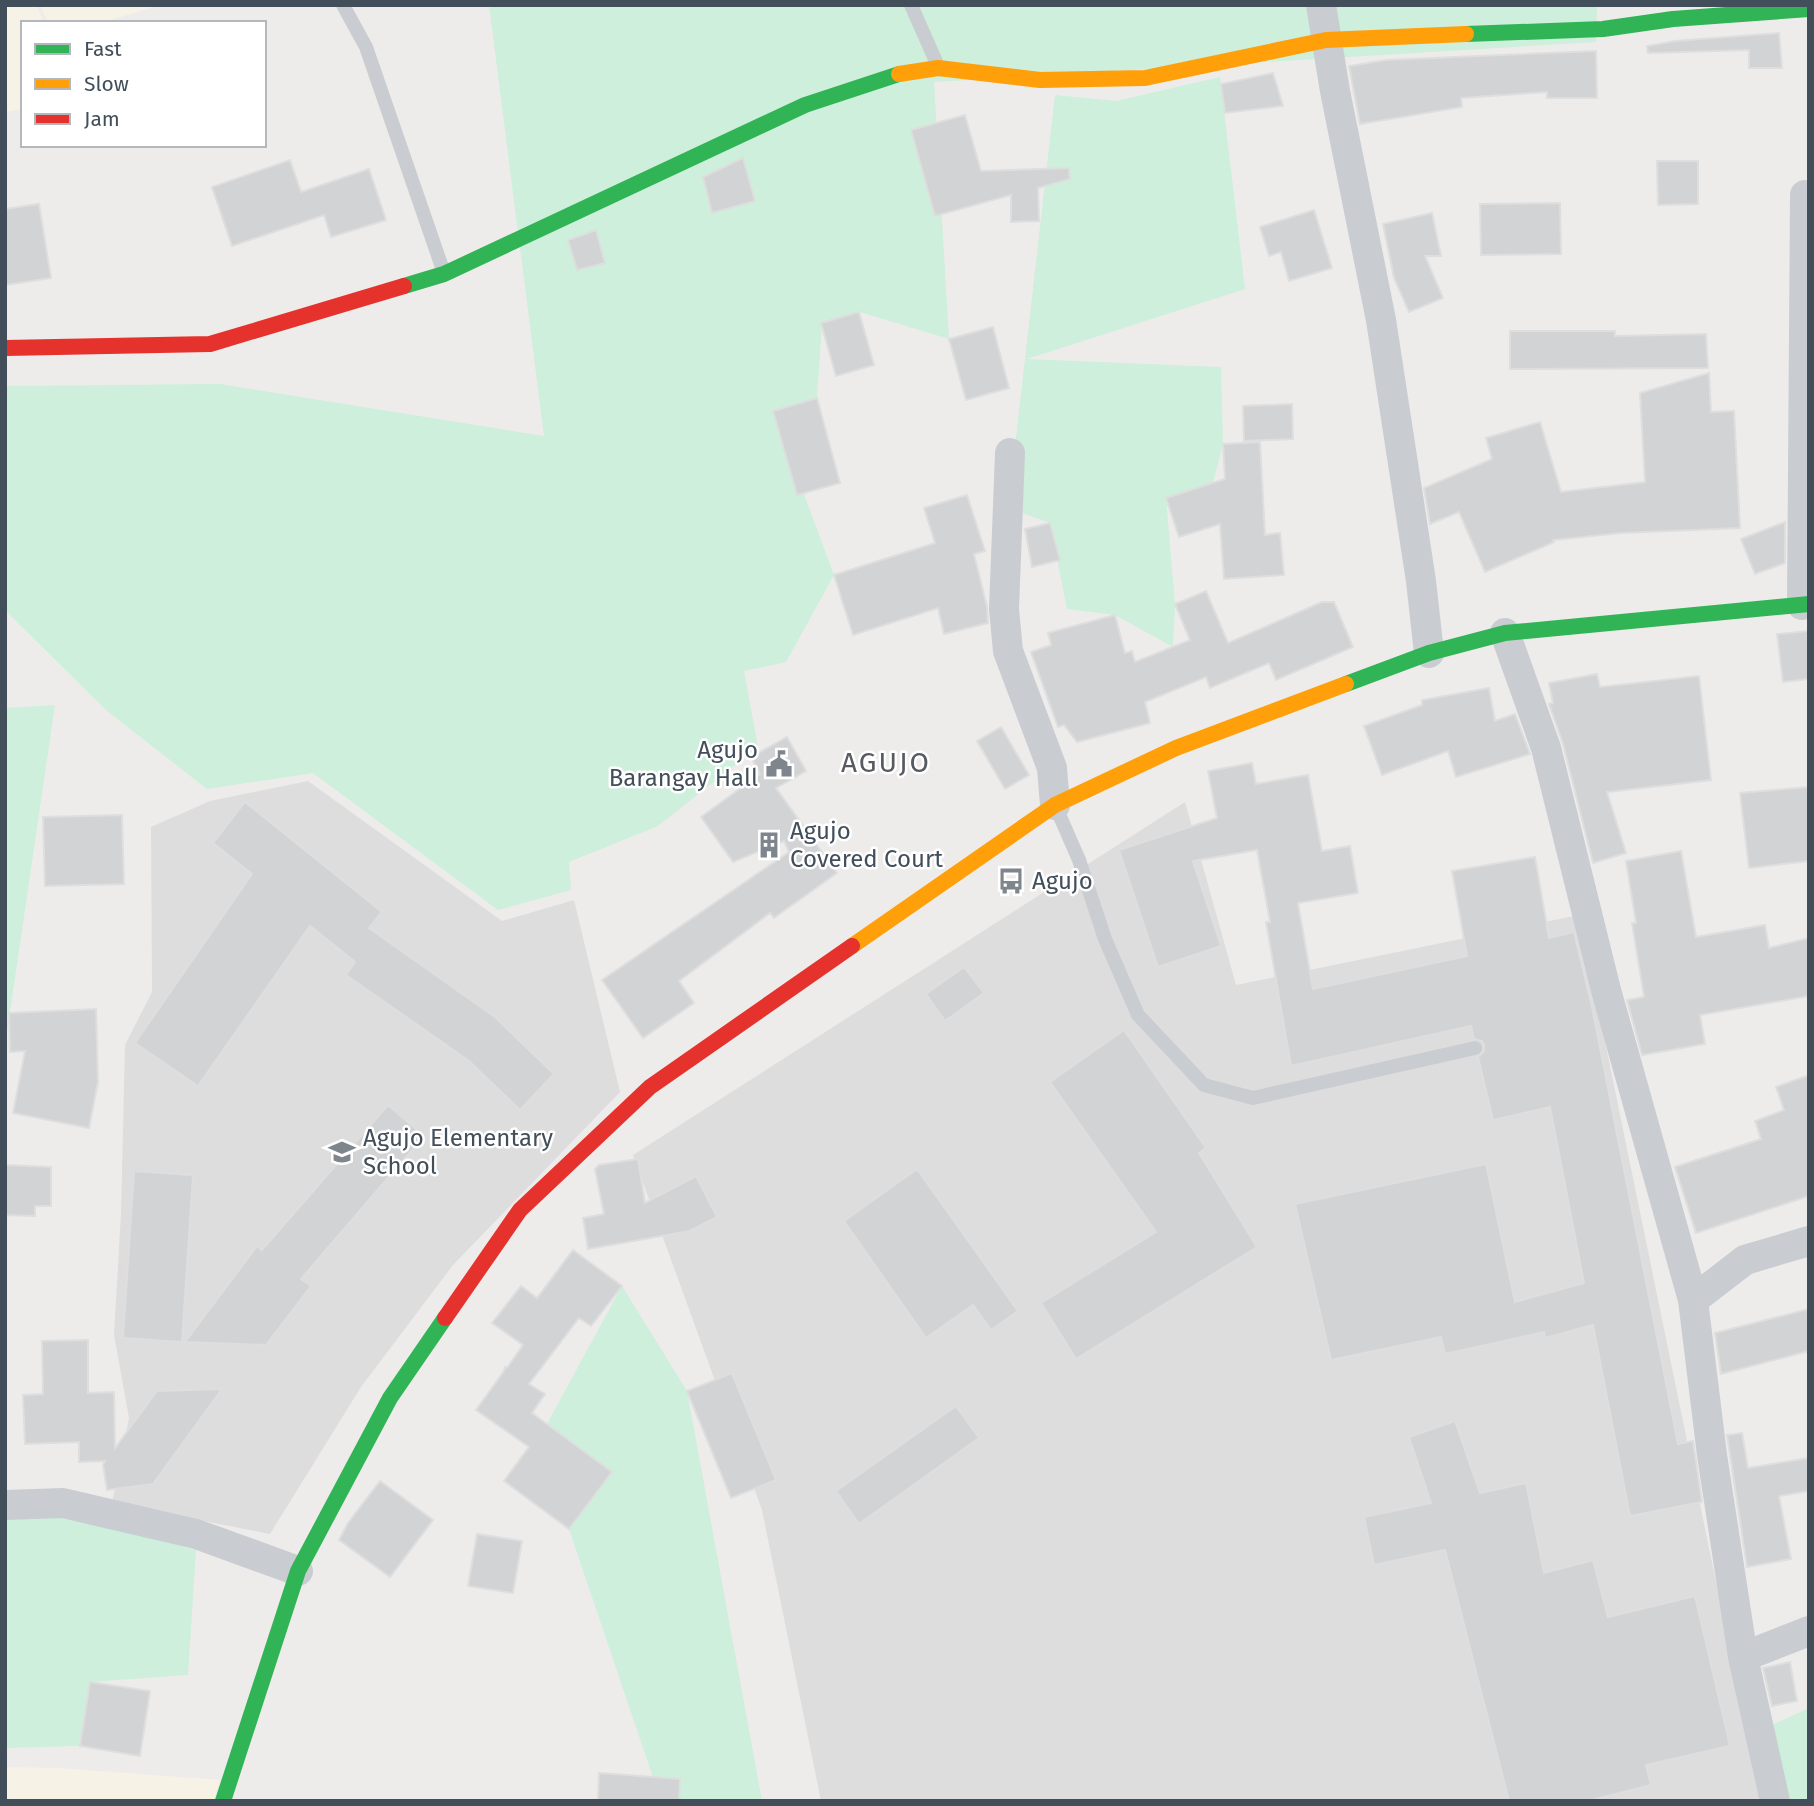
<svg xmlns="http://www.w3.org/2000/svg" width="1814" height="1806" font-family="'Fira Sans',sans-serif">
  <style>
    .commercial { fill: #f6f2e5 }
    .education { fill: #deddde }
    .green { fill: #cdefdb }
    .building { fill: #d2d3d4; stroke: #dededf; stroke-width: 2 }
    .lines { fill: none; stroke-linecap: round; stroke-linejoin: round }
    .lane { stroke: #c9cdd1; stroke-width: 14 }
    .street { stroke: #c9cdd1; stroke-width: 30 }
    .fast { stroke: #30b455; stroke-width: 16 }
    .slow { stroke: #ff9f0a; stroke-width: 16 }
    .jam { stroke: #e5322d; stroke-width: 16 }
    .labels { text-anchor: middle; stroke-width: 5; stroke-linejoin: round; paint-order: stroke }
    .poi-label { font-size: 24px; fill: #424e5a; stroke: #fff; text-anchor: start }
    .quarter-label { font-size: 28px; letter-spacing: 2px; fill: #575b61; stroke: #fff }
  </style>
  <rect width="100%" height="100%" fill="#edeceb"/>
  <path class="commercial" d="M 5,5 L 37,5 L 44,23 L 23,23 L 23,109 L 5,112 Z
    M 41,5 L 160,5 L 101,23 L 47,23 Z
    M 5,1767 L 58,1768 L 220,1780 L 214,1801 L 5,1801 Z"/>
  <path class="education" d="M 308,781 L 502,921 L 574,900 L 620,1092 L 453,1265 L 361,1387 L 270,1534 L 112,1503 L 129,1418 L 114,1335 L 121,1213 L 125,1045 L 152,992 L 151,827 L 210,801 Z
    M 1185,802 L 1236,985 L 1579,915 L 1761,1801 L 821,1801 L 762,1510 L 633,1155 Z"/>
  <path class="green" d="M 489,5 L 1597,5 L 1596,42 L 934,82 L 949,339 L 860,312 L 822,323 L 817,398 L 773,411 L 834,575 L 786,662 L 744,671 L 758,747 L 658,826 L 569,862 L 571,890 L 498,910 L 313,773 L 207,789 L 106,710 L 5,610 L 5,386 L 220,384 L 544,436 Z
    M 1220,77 L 1245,289 L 1027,359 L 1221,367 L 1223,444 L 1213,483 L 1166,498 L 1175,604 L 1173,647 L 1115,615 L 1067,609 L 1050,523 L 1008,508 L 1055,95 L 1116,101 Z
    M 55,705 L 5,1046 L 5,708 Z
    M 622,1286 L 687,1391 L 762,1801 L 661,1801 L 569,1529 L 611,1472 L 547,1424 Z
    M 62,1514 L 196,1550 L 188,1675 L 90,1682 L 80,1746 L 5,1748 L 5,1518 Z
    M 1809,1708 L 1809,1801 L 1785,1801 L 1770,1726 Z"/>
  <path class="building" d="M 1779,33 L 1782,68 L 1749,68 L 1749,50 L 1648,53 L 1647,46 L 1675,41 Z
    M 1596,51 L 1597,98 L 1547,98 L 1547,92 L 1461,98 L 1462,107 L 1360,124 L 1349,66 L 1386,60 Z
    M 1273,73 L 1283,106 L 1225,113 L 1221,84 Z
    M 965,115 L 981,171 L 1069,168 L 1070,179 L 1038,188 L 1039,221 L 1011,222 L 1011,195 L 935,216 L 911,130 Z
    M 743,158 L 755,201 L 712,213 L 703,177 Z
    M 290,160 L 301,192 L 369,169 L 386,220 L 331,237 L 324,215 L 232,246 L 212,187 Z
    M 1657,161 L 1698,161 L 1698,204 L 1658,205 Z
    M 1560,203 L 1561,254 L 1481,255 L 1480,204 Z
    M 39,204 L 51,278 L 5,285 L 5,209 Z
    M 1314,210 L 1332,268 L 1289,281 L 1281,252 L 1269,256 L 1260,227 Z
    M 1432,213 L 1441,256 L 1425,256 L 1443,298 L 1409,312 L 1394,278 L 1383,224 Z
    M 596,230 L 605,263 L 577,270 L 568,240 Z
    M 859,312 L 874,365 L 836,376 L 821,323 Z
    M 993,327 L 1009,388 L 966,400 L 949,339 Z
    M 1510,331 L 1615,331 L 1615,336 L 1706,334 L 1708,368 L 1510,369 Z
    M 1709,373 L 1711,412 L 1734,411 L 1740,528 L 1621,533 L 1553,540 L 1554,542 L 1485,572 L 1459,512 L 1430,524 L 1424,488 L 1492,459 L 1486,438 L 1540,422 L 1561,492 L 1645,482 L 1640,393 Z
    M 817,398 L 840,483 L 797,495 L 773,411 Z
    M 1292,404 L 1293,439 L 1244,441 L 1243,406 Z
    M 1260,442 L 1265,535 L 1280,533 L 1284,575 L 1224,579 L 1220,524 L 1179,537 L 1166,498 L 1225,479 L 1223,444 Z
    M 967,495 L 985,551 L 974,554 L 987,607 L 988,623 L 944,634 L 938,608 L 853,635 L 834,575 L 935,543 L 924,508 Z
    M 1785,522 L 1785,563 L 1755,574 L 1741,539 Z
    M 1050,523 L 1060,560 L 1032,567 L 1025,529 Z
    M 1206,591 L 1228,643 L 1322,602 L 1334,602 L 1353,647 L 1276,680 L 1269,663 L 1210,688 L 1206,677 L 1145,702 L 1150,723 L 1077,742 L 1064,725 L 1058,727 L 1031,652 L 1051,645 L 1048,633 L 1115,615 L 1125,653 L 1132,651 L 1135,662 L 1190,640 L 1175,604 Z
    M 1809,631 L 1809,679 L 1783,682 L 1777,634 Z
    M 1597,674 L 1600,687 L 1699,676 L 1711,780 L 1607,792 L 1626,853 L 1593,863 L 1563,744 L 1549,704 L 1553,703 L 1549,683 Z
    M 1489,688 L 1495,721 L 1515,714 L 1530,754 L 1456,777 L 1448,751 L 1382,775 L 1364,726 L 1422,705 L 1422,700 Z
    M 1001,727 L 1029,775 L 1005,789 L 977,741 Z
    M 787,737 L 806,771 L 776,788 L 837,873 L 774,918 L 770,913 L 679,981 L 694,1003 L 643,1038 L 602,980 L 789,852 L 784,841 L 733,862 L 701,817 L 760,774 L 751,757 Z
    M 1252,763 L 1256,784 L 1308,775 L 1322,851 L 1350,846 L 1358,893 L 1298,903 L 1313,989 L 1467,956 L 1452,871 L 1535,857 L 1549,938 L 1574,932 L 1592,1007 L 1678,1444 L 1693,1441 L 1702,1502 L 1630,1516 L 1593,1325 L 1545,1338 L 1544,1332 L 1445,1354 L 1441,1337 L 1331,1360 L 1295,1204 L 1486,1164 L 1515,1302 L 1584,1283 L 1550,1107 L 1493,1120 L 1478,1057 L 1484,1051 L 1484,1045 L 1482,1041 L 1474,1039 L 1471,1026 L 1291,1066 L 1266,922 L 1270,922 L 1257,850 L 1193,861 L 1221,946 L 1158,967 L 1119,850 L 1217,818 L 1208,771 Z
    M 1809,787 L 1809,861 L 1749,868 L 1740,793 Z
    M 245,802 L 382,912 L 369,928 L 495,1017 L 554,1074 L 520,1110 L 469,1061 L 346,975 L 355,962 L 310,926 L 198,1086 L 135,1043 L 252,874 L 213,843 Z
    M 122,815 L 124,884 L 45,886 L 43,817 Z
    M 1681,851 L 1696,937 L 1765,925 L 1769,948 L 1809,938 L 1809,996 L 1700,1015 L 1705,1044 L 1642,1055 L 1627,1000 L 1644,997 L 1632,923 L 1636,923 L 1626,861 Z
    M 964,967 L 984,993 L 945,1021 L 926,994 Z
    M 96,1009 L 98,1082 L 89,1128 L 13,1113 L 25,1051 L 10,1052 L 9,1013 Z
    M 1124,1030 L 1206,1148 L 1199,1153 L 1257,1247 L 1076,1359 L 1041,1303 L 1156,1232 L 1050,1082 Z
    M 1809,1075 L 1809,1196 L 1696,1233 L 1675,1167 L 1761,1139 L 1755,1121 L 1784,1110 L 1776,1087 Z
    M 388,1105 L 424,1136 L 301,1279 L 311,1286 L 266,1345 L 185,1342 L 257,1246 L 262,1250 Z
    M 638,1159 L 645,1203 L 696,1176 L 717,1217 L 690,1231 L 588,1249 L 583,1218 L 604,1214 L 595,1169 L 599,1165 Z
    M 5,1165 L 51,1167 L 51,1206 L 35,1206 L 35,1216 L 5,1215 Z
    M 917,1169 L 1018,1311 L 991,1330 L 973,1305 L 926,1338 L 844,1221 Z
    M 134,1171 L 193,1175 L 182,1342 L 123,1338 Z
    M 573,1250 L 622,1286 L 591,1326 L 579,1318 L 529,1384 L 545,1394 L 532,1413 L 612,1472 L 569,1529 L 504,1481 L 529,1447 L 476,1410 L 504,1371 L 505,1367 L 507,1368 L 523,1345 L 492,1323 L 521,1286 L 537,1298 Z
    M 1809,1309 L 1809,1351 L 1721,1374 L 1715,1333 Z
    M 88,1340 L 88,1393 L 114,1392 L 115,1448 L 157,1391 L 222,1389 L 153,1484 L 107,1490 L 103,1465 L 105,1461 L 79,1462 L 79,1442 L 25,1444 L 23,1395 L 43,1394 L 42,1341 Z
    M 732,1373 L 776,1480 L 731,1498 L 687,1391 Z
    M 956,1406 L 979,1438 L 859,1524 L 836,1491 Z
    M 1455,1421 L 1480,1493 L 1526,1483 L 1544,1573 L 1593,1560 L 1608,1617 L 1695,1596 L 1730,1746 L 1646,1765 L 1651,1785 L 1588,1801 L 1509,1801 L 1445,1550 L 1374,1565 L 1364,1517 L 1431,1503 L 1409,1437 Z
    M 1742,1433 L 1748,1468 L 1809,1458 L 1809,1491 L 1779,1496 L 1791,1559 L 1747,1567 L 1727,1435 Z
    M 380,1481 L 433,1520 L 390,1577 L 339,1540 L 348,1523 Z
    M 477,1534 L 522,1541 L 513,1593 L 468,1586 Z
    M 1790,1662 L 1797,1701 L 1772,1706 L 1763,1668 Z
    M 90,1682 L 150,1691 L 140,1756 L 80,1746 Z
    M 599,1773 L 680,1779 L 679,1801 L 598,1801 Z"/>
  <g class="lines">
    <path class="lane" d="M 343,5 L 366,47 L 444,273
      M 911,5 L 938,66
      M 1055,805 L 1079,860 L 1105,939 L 1138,1015 L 1204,1085 L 1253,1098 L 1475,1048"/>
    <path class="street" d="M 1321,5 L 1335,91 L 1381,320 L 1421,581 L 1429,653
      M 1010,453 L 1004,609 L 1008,651 L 1052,768 L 1055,805
      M 1802,605 L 1805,195
      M 1505,633 L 1546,748 L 1606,990 L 1693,1300 L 1712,1455 L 1743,1657 L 1775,1801
      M 1693,1300 L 1745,1260 L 1809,1241
      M 5,1505 L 63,1503 L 196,1534 L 298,1571
      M 1743,1657 L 1809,1631"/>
    <path class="fast" d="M 1466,34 L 1603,29 L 1673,19 L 1809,9
      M 404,286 L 444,274 L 805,105 L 899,74
      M 1346,684 L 1429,653 L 1505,633 L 1809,604
      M 223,1801 L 298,1571 L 390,1398 L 445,1318"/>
    <path class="slow" d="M 899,74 L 938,68 L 1040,80 L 1145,78 L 1326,40 L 1466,34
      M 852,946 L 1055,805 L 1176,748 L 1346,684"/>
    <path class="jam" d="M 5,348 L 210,344 L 404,286
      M 445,1318 L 520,1210 L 650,1087 L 852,946"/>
  </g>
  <defs>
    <g id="civic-bare" transform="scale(2.1)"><path d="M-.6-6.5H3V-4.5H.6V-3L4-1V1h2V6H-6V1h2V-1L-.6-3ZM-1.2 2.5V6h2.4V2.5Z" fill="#7e858d" stroke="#fff" stroke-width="2.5" paint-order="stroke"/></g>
    <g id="building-bare" transform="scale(2.1)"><path d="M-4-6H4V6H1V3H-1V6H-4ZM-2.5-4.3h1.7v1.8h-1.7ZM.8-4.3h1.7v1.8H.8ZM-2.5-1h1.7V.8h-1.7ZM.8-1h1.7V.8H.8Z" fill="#7e858d" stroke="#fff" stroke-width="2.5" paint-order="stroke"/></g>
    <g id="bus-bare" transform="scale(2.1)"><path d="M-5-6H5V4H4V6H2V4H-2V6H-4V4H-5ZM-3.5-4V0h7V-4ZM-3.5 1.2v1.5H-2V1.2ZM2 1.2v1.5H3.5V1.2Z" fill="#7e858d" stroke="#fff" stroke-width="2.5" paint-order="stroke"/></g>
    <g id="school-bare" transform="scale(2.1)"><path d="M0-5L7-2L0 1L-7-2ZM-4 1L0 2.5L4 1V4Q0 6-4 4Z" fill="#7e858d" stroke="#fff" stroke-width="2.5" paint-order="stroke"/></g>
  </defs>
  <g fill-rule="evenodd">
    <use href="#civic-bare" x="779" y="764"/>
    <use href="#building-bare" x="769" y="845"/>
    <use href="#bus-bare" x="1011" y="881"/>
    <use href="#school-bare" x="342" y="1152"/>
  </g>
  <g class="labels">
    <g class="poi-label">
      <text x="758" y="758" text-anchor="end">Agujo<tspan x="758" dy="28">Barangay Hall</tspan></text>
      <text x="790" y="839">Agujo<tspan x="790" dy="28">Covered Court</tspan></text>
      <text x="1032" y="889">Agujo</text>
      <text x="363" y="1146">Agujo Elementary<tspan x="363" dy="28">School</tspan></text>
    </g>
    <g class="quarter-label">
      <text x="886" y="772">AGUJO</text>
    </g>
  </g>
  <rect width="1814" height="1806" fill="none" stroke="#424e5a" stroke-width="14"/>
  <rect x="21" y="21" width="245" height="126" fill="#ffffff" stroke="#b3b8bd" stroke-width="2"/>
  <rect x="35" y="44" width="35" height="10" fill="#30b455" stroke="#b3b8bd" stroke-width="2"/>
  <text x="84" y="56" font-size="21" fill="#424e5a">Fast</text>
  <rect x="35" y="79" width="35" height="10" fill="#ff9f0a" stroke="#b3b8bd" stroke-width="2"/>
  <text x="84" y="91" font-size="21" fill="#424e5a">Slow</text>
  <rect x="35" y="114" width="35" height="10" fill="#e5322d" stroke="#b3b8bd" stroke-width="2"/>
  <text x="84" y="126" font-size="21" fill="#424e5a">Jam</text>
</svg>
